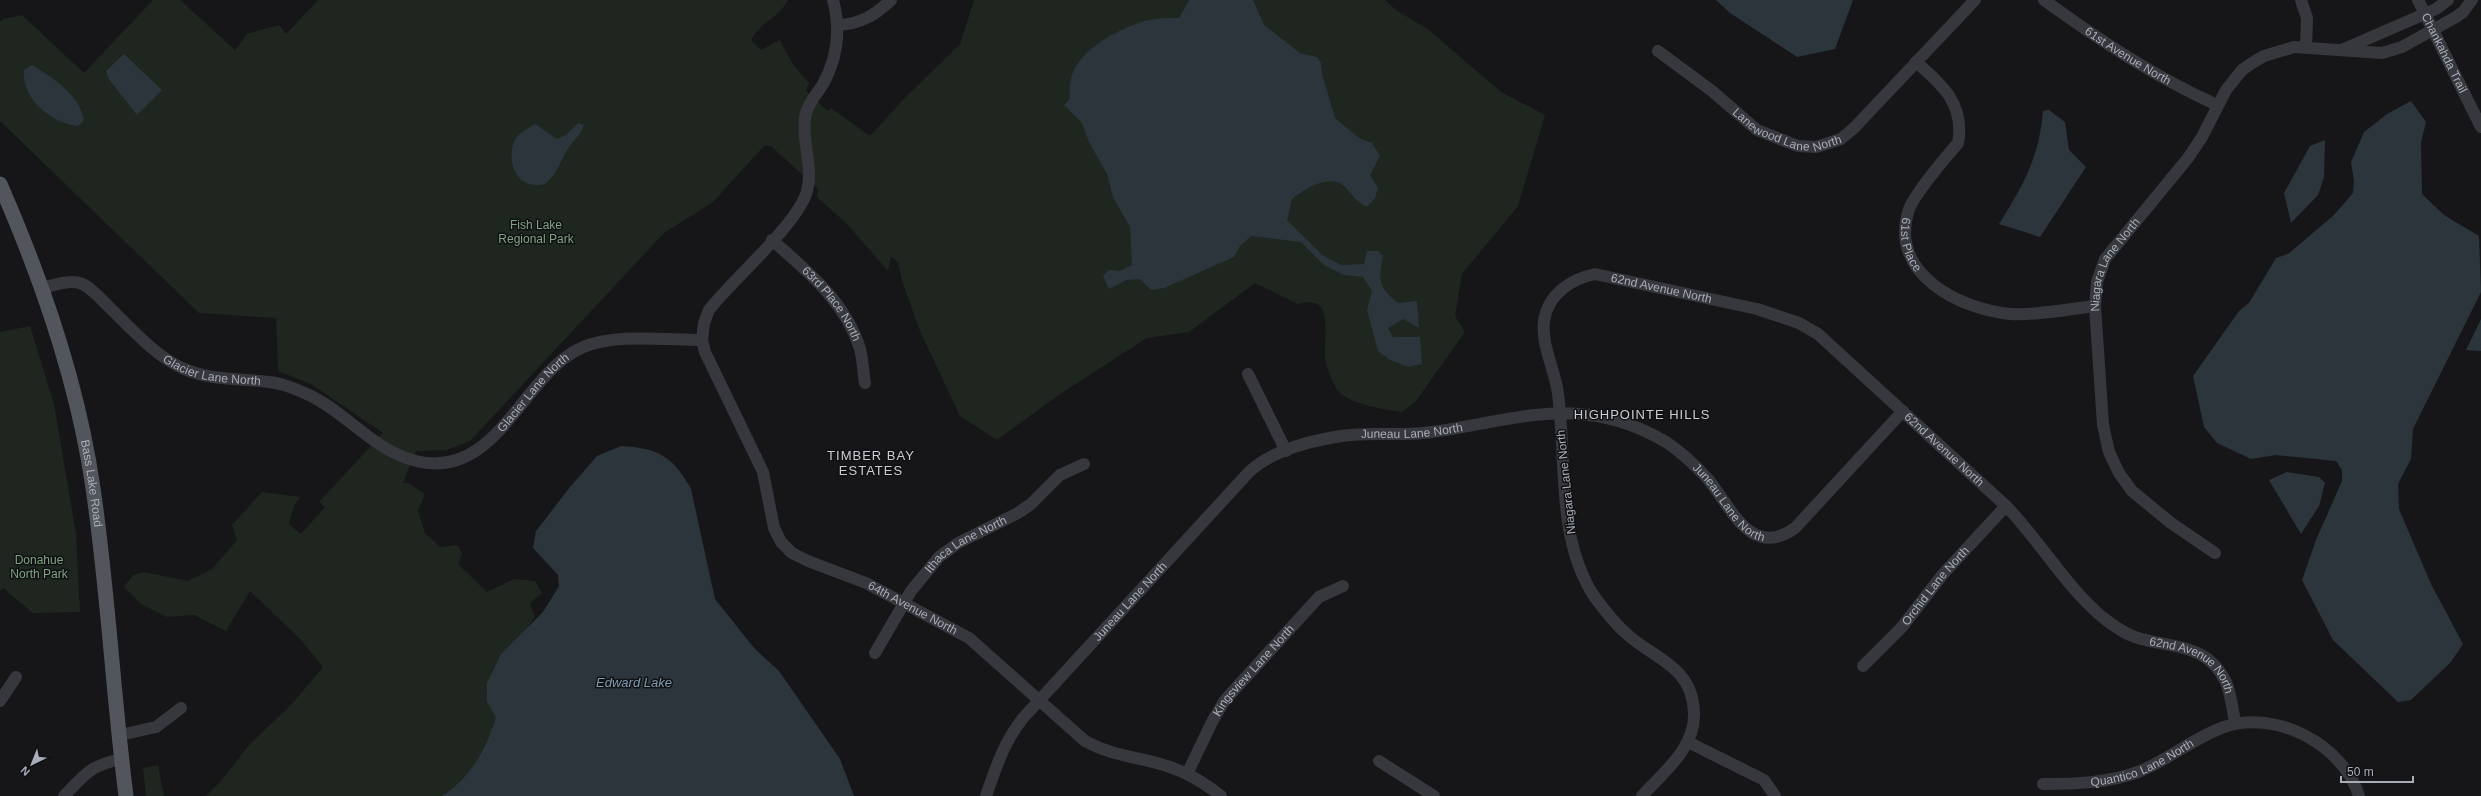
<svg xmlns="http://www.w3.org/2000/svg" width="2481" height="796" font-family="Arial,sans-serif">
  <style>
    .green { fill: #1e261f }
    .water { fill: #2c353c }
    .lines { fill: none; stroke-linecap: round; stroke-linejoin: round }
    .minor { stroke: #37383d; stroke-width: 12 }
    .major { stroke: #53555c; stroke-width: 15 }
    .labels { text-anchor: middle; stroke-width: 3; stroke-linejoin: round; paint-order: stroke }
    .street-label { font-size: 12px; fill: #a8adb8; stroke: #111113 }
    .park-label { font-size: 12px; fill: #7fa381; stroke: #111113 }
    .neighbourhood-label { font-size: 13px; letter-spacing: 1px; fill: #c9ccd4; stroke: #111113 }
    .water-label { font-size: 13px; font-style: italic; fill: #7f9bb3; stroke: #111113 }
  </style>
  <rect width="100%" height="100%" fill="#161618"/>
  <path class="green" d="M 153,0 L 180,0 L 235,50 L 247,34 L 279,25 L 286,34 L 318,0 L 788,0 C 779,18 759,23 751,40 L 761,50 L 780,40 L 792,63 L 809,83 L 806,91 L 828,111 L 831,108 L 870,136 L 902,101 L 960,44 L 974,0 L 1385,0 L 1396,10 L 1429,30 L 1501,92 L 1545,115 L 1518,206 L 1462,274 L 1455,316 L 1465,332 L 1416,401 L 1402,412 C 1386,410 1349,404 1338,391 C 1333,384 1325,364 1325,356 C 1323,336 1336,293 1298,304 L 1255,283 L 1189,332 L 1147,338 L 1060,394 L 997,440 L 960,416 L 920,331 L 902,281 L 898,262 L 891,256 L 888,271 L 848,225 L 817,197 L 818,189 L 771,146 L 764,146 L 713,202 L 664,233 L 470,441 L 446,450 L 416,451 L 403,483 L 408,483 L 425,494 L 418,511 L 425,533 L 440,547 L 458,545 L 462,554 L 458,564 L 487,592 L 514,579 L 535,581 L 542,593 L 530,603 L 535,617 L 526,629 L 501,654 L 487,702 L 497,717 C 486,748 471,777 442,796 L 206,796 L 221,781 L 250,744 L 291,705 L 323,667 L 301,640 L 250,591 L 226,631 L 194,615 L 167,617 L 141,604 L 124,587 L 133,575 L 144,572 L 188,581 L 212,569 L 237,540 L 232,525 L 262,492 L 300,497 L 294,506 L 289,524 L 301,534 L 325,507 L 319,502 L 383,433 L 311,384 L 278,371 L 276,318 L 199,313 L 0,121 L 0,22 L 3,19 L 22,15 L 84,73 Z
    M 30,326 L 54,404 L 76,534 L 80,612 L 33,613 L 3,588 L 0,591 L 0,332 Z
    M 158,765 L 164,796 L 146,796 L 143,768 Z"/>
  <path class="water" d="M 1189,0 L 1253,0 L 1264,25 L 1300,53 L 1317,57 L 1321,63 L 1322,74 L 1335,118 L 1359,138 L 1372,143 L 1380,156 L 1370,175 L 1378,188 L 1375,198 L 1367,207 C 1356,202 1352,194 1344,186 C 1330,173 1303,190 1292,199 L 1287,220 L 1322,255 L 1341,265 L 1364,264 L 1367,251 L 1378,251 L 1383,256 C 1378,280 1378,287 1398,303 L 1417,301 L 1419,328 L 1403,319 L 1388,328 L 1393,337 L 1420,337 L 1422,364 L 1408,367 L 1390,360 L 1378,351 L 1367,310 L 1372,291 L 1363,277 L 1344,275 L 1324,265 L 1301,242 L 1251,236 L 1240,246 L 1234,257 L 1164,288 L 1151,290 L 1140,279 L 1126,280 L 1109,289 L 1103,276 L 1109,270 L 1120,271 L 1132,265 L 1130,227 L 1113,197 L 1107,174 L 1089,142 L 1082,123 L 1064,105 L 1070,99 C 1070,94 1069,89 1070,84 C 1073,54 1111,33 1136,24 C 1150,18 1165,18 1179,18 Z
    M 1716,0 L 1853,0 L 1835,49 L 1797,57 L 1730,13 Z
    M 124,54 L 162,90 L 137,115 L 108,78 L 106,71 Z
    M 32,65 C 52,77 80,95 84,120 L 78,126 C 51,123 21,98 24,70 Z
    M 2411,101 L 2426,122 L 2421,143 L 2422,194 L 2444,215 L 2479,236 L 2481,292 L 2413,429 L 2411,459 L 2398,484 L 2399,509 L 2431,584 L 2463,644 L 2451,662 L 2411,700 L 2398,702 L 2333,640 L 2302,580 L 2316,540 L 2342,481 L 2342,470 L 2336,461 L 2276,455 L 2251,459 L 2217,443 L 2204,427 L 2193,376 L 2239,311 L 2249,303 L 2276,258 L 2288,254 L 2334,215 L 2353,193 L 2354,181 L 2351,162 L 2364,132 L 2387,114 Z
    M 2049,110 L 2065,122 L 2069,150 L 2086,167 L 2040,237 L 1999,224 C 2023,186 2039,158 2043,111 Z
    M 578,123 L 584,125 C 581,136 573,140 567,150 C 560,162 557,174 546,183 C 543,185 540,185 537,185 C 515,186 507,160 514,142 C 517,134 528,128 535,124 L 557,139 L 566,135 Z
    M 2325,140 L 2324,177 L 2318,195 L 2291,223 L 2284,193 L 2310,146 Z
    M 2481,319 L 2481,351 L 2466,350 Z
    M 621,446 C 658,448 673,456 691,489 L 715,599 L 755,649 L 779,671 L 840,759 L 854,796 L 442,796 C 471,777 486,749 496,717 L 487,702 L 487,683 L 501,654 L 543,612 L 559,586 L 558,575 L 533,548 L 536,531 L 570,487 L 597,456 Z
    M 2287,472 L 2319,477 L 2325,483 L 2319,506 L 2301,534 L 2269,480 Z"/>
  <g class="lines">
    <g class="minor">
      <path id="s1" d="M 833,0 C 841,30 838,57 823,84 C 817,94 809,102 806,113 C 800,138 814,166 807,191 C 798,224 732,280 709,310 L 704,323 L 702,340 L 705,352 L 763,472 L 774,528 L 781,542 L 792,553 L 808,561 L 866,583 L 969,638 L 1085,741 C 1116,758 1139,756 1170,767 C 1188,773 1206,784 1221,796"/>
      <path id="s2" d="M 2044,0 C 2099,40 2155,77 2217,105"/>
      <path d="M 2301,0 L 2307,18 L 2306,47"/>
      <path id="s3" d="M 2418,0 L 2481,127"/>
      <path d="M 838,25 C 861,24 875,15 891,0"/>
      <path d="M 2344,49 L 2436,9 L 2448,0"/>
      <path id="s4" d="M 1658,51 L 1712,91 L 1757,130 L 1798,146 L 1816,147 L 1841,139 L 1854,128 L 1975,0"/>
      <path id="s5" d="M 1916,62 C 1943,85 1965,105 1958,143 C 1946,157 1912,196 1908,212 C 1890,274 1959,309 2010,314 C 2035,316 2069,309 2095,306"/>
      <path id="s6" d="M 772,240 C 807,271 846,302 860,349 C 863,360 863,372 865,383"/>
      <path id="s7" d="M 42,288 C 54,285 68,280 80,283 C 91,287 101,299 109,307 C 132,329 154,355 182,368 C 210,381 240,378 269,382 C 282,383 296,389 309,395 C 346,412 374,451 416,461 C 497,481 522,375 581,348 C 614,333 665,340 702,340"/>
      <path d="M 1248,374 L 1286,451"/>
      <path id="s8" d="M 2215,553 L 2171,523 L 2132,491 L 2119,473 L 2109,452 L 2103,425 L 2095,306 L 2097,282 L 2105,259 L 2188,158 L 2202,137 L 2226,90 L 2242,70 L 2252,63 L 2264,56 L 2294,47 L 2382,53 L 2402,47 L 2456,17 L 2463,12 L 2472,0"/>
      <path id="s9" d="M 875,653 L 911,591 L 939,557 L 958,543 L 1018,513 L 1031,504 L 1060,475 L 1084,464"/>
      <path id="s10" d="M 1863,666 L 1902,627 L 1943,574 L 2006,506"/>
      <path d="M 0,701 L 16,677"/>
      <path d="M 120,735 L 156,727 L 181,708"/>
      <path d="M 1688,742 L 1764,780 L 1775,796"/>
      <path d="M 1379,761 L 1434,796"/>
      <path id="s11" d="M 1187,774 L 1213,720 L 1225,700 L 1319,597 L 1343,586"/>
      <path id="s12" d="M 2043,784 C 2075,784 2108,783 2138,772 C 2169,760 2193,738 2224,727 C 2275,709 2343,744 2359,796"/>
      <path d="M 64,796 C 86,773 90,766 121,759"/>
      <path id="s13" d="M 986,796 C 996,767 1004,742 1023,718 L 1249,472 C 1270,452 1306,442 1335,437 C 1364,431 1394,436 1423,433 C 1476,428 1536,407 1589,415 C 1616,418 1642,428 1666,442 C 1681,452 1695,465 1707,478 C 1731,506 1750,560 1795,528 L 1903,411"/>
      <path id="s14" d="M 1642,796 C 1664,772 1696,747 1694,712 C 1692,667 1657,660 1629,636 C 1616,625 1604,610 1594,596 C 1556,538 1567,460 1558,394 C 1555,370 1541,345 1544,321 C 1548,294 1571,279 1595,274 L 1757,309 L 1799,323 L 1818,334 L 2006,506 C 2040,541 2064,584 2101,616 C 2111,624 2123,633 2135,637 C 2170,649 2206,641 2226,682 C 2231,695 2233,710 2235,723"/>
    </g>
    <path class="major" id="s15" d="M 0,184 C 43,282 78,383 93,488 C 108,590 113,694 126,796"/>
  </g>
  <g class="labels">
    <g class="street-label">
      <text dy="4" stroke="none"><textPath href="#s3" startOffset="59">Chankahda Trail</textPath></text>
      <text dy="4" stroke="none"><textPath href="#s2" startOffset="101">61st Avenue North</textPath></text>
      <text dy="4" stroke="none"><textPath href="#s4" startOffset="156">Lanewood Lane North</textPath></text>
      <text dy="4" stroke="none"><textPath href="#s5" startOffset="216">61st Place</textPath></text>
      <text dy="4" stroke="none"><textPath href="#s8" startOffset="343">Niagara Lane North</textPath></text>
      <text dy="4" stroke="none"><textPath href="#s14" startOffset="684">62nd Avenue North</textPath></text>
      <text dy="4" stroke="none"><textPath href="#s6" startOffset="88">63rd Place North</textPath></text>
      <text dy="4" stroke="none"><textPath href="#s7" startOffset="202">Glacier Lane North</textPath></text>
      <text dy="4" stroke="none"><textPath href="#s7" startOffset="574">Glacier Lane North</textPath></text>
      <text dy="4" stroke="none"><textPath href="#s13" startOffset="592">Juneau Lane North</textPath></text>
      <text dy="4" stroke="none"><textPath href="#s14" startOffset="1019">62nd Avenue North</textPath></text>
      <text transform="translate(1566 482) rotate(-96)" y="4">Niagara Lane North</text>
      <text dy="4" stroke="none"><textPath href="#s15" startOffset="314">Bass Lake Road</textPath></text>
      <text dy="4" stroke="none"><textPath href="#s13" startOffset="941">Juneau Lane North</textPath></text>
      <text dy="4" stroke="none"><textPath href="#s9" startOffset="145">Ithaca Lane North</textPath></text>
      <text dy="4" stroke="none"><textPath href="#s10" startOffset="108">Orchid Lane North</textPath></text>
      <text dy="4" stroke="none"><textPath href="#s13" startOffset="245">Juneau Lane North</textPath></text>
      <text dy="4" stroke="none"><textPath href="#s1" startOffset="752">64th Avenue North</textPath></text>
      <text dy="4" stroke="none"><textPath href="#s14" startOffset="1355">62nd Avenue North</textPath></text>
      <text dy="4" stroke="none"><textPath href="#s11" startOffset="124">Kingsview Lane North</textPath></text>
      <text dy="4" stroke="none"><textPath href="#s12" startOffset="103">Quantico Lane North</textPath></text>
    </g>
    <g class="park-label">
      <text x="536" y="229">Fish Lake<tspan x="536" dy="14">Regional Park</tspan></text>
      <text x="39" y="564">Donahue<tspan x="39" dy="14">North Park</tspan></text>
    </g>
    <g class="neighbourhood-label">
      <text x="1642" y="419">HIGHPOINTE HILLS</text>
      <text x="871" y="460">TIMBER BAY<tspan x="871" dy="15">ESTATES</tspan></text>
    </g>
    <g class="water-label">
      <text x="634" y="687">Edward Lake</text>
    </g>
  </g>
  <g transform="translate(32 764) rotate(223)" stroke="#111113" stroke-width="3" paint-order="stroke">
  <path d="M0-3L7 15L0 10L-7 15Z" fill="#a8adb8"/>
  <text y="-6" font-size="11" font-weight="bold" text-anchor="middle" fill="#a8adb8">N</text>
  </g>
  <path d="M2341 776v6h72v-6" fill="none" stroke="#a8adb8" stroke-width="2"/>
  <text x="2347" y="776" font-size="12" fill="#a8adb8" stroke="#111113" stroke-width="3" paint-order="stroke">50 m</text>
</svg>
